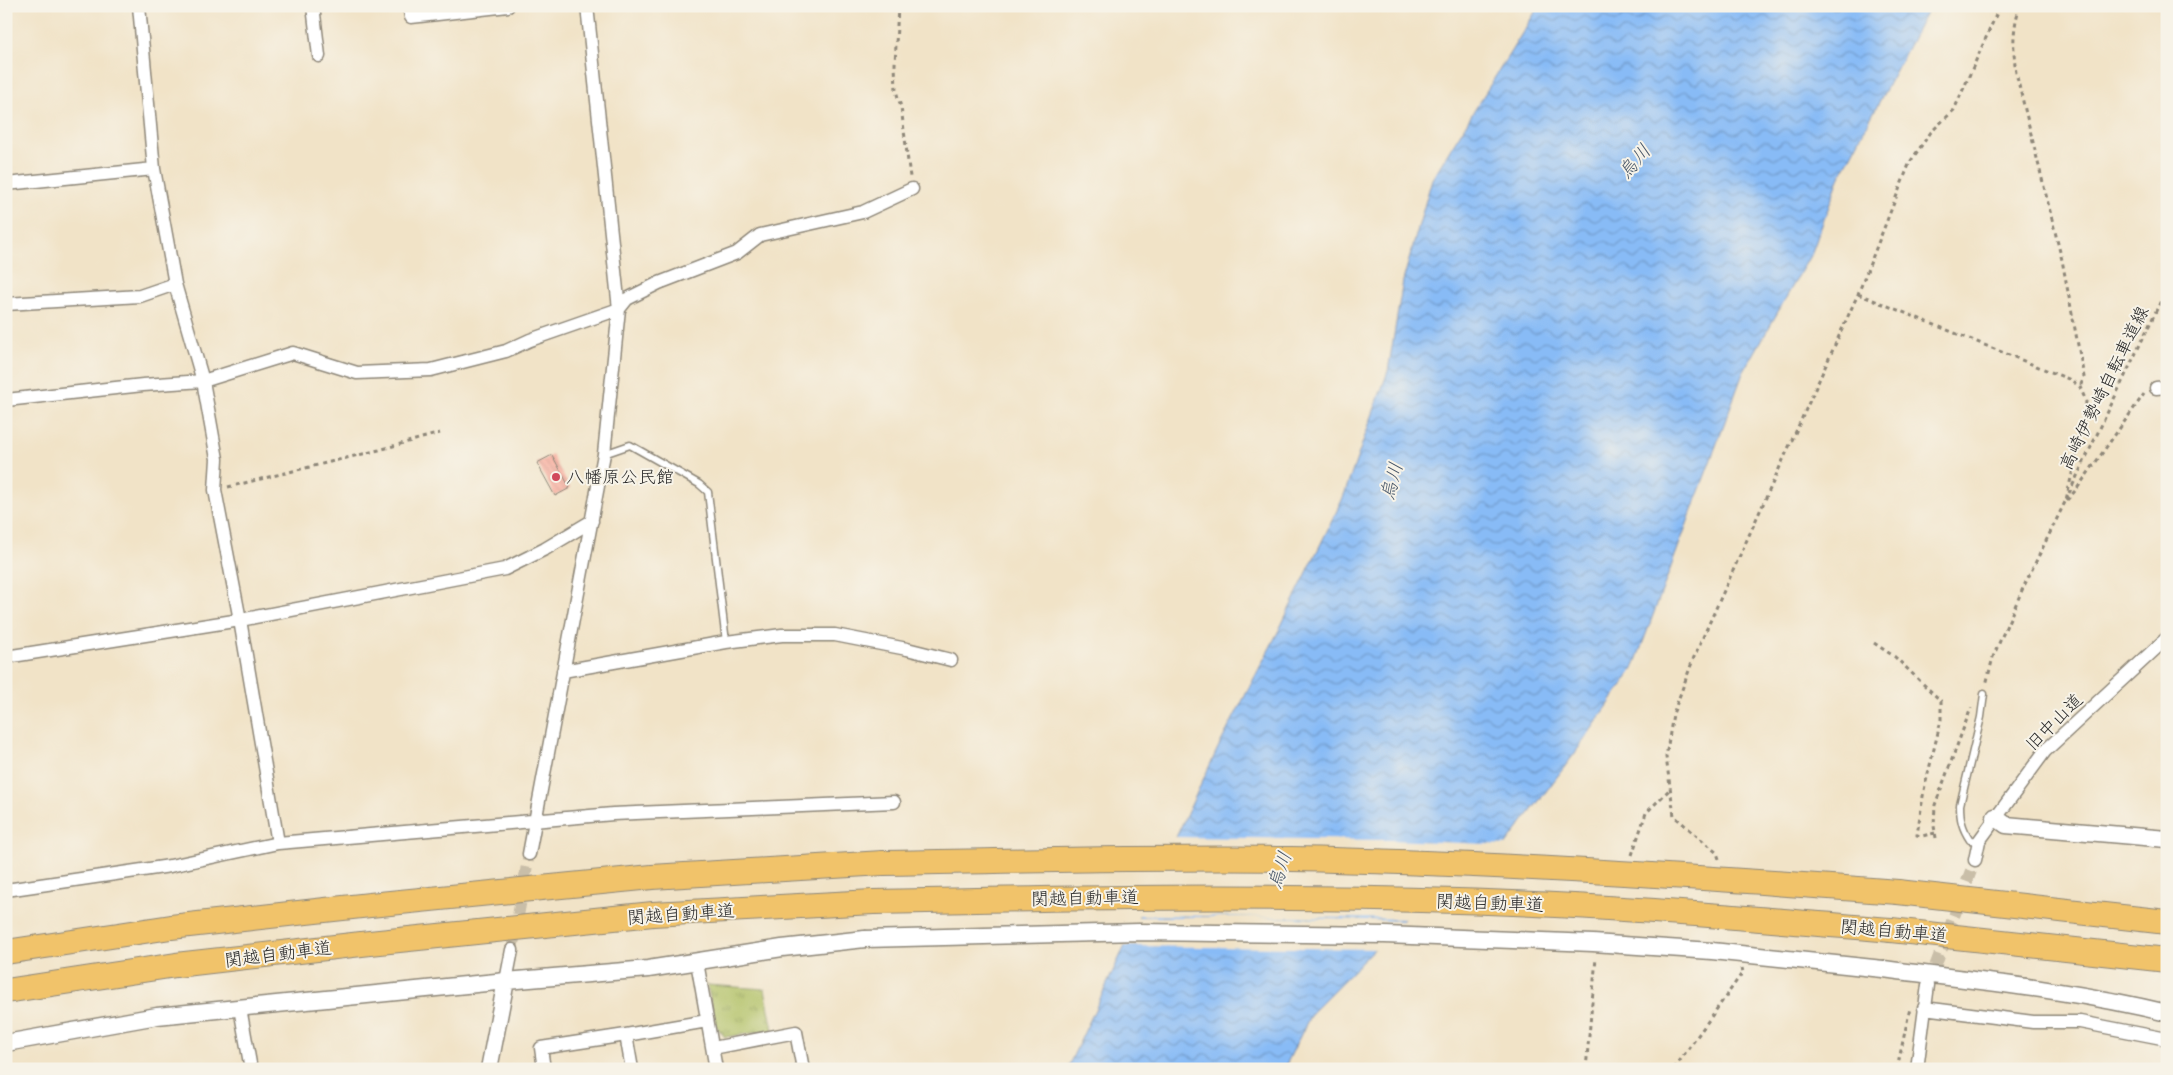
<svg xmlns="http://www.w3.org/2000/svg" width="2173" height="1075" font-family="Dekko,'Klee One',sans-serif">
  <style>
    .park { fill: url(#park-tufts); stroke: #6e7647 }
    .water { fill: url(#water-waves); stroke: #5a7390 }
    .pier { fill: #f1e3c7 }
    .building { fill: url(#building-back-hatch) }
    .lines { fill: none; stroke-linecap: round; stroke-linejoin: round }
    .minor-tunnel { stroke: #c9bea8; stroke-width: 12; stroke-dasharray: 12 6; stroke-linecap: butt }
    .service-casing { stroke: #8e8779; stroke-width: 9 }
    .minor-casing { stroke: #8e8779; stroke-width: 15 }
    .tertiary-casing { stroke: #8e8779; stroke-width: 19 }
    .motorway-casing { stroke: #8e8779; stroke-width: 26 }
    .path { stroke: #8e8779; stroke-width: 3; stroke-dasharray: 4 4; stroke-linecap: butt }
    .service { stroke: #fff; stroke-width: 6 }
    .minor { stroke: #fff; stroke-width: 12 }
    .tertiary { stroke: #fff; stroke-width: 16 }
    .motorway { stroke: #f1c36a; stroke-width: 24 }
    .tertiary-bridge-casing { stroke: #8e8779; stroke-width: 19; stroke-linecap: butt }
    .motorway-bridge-casing { stroke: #8e8779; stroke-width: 26; stroke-linecap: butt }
    .tertiary-bridge { stroke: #fff; stroke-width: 16 }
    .motorway-bridge { stroke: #f1c36a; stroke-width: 24 }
    .poi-dot { fill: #d1495b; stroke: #f7f3e8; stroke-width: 2 }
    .labels { text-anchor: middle; stroke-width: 4; stroke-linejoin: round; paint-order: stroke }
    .street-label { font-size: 18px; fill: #2b2b2b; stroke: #f7f3e8 }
    .poi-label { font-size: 18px; fill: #2b2b2b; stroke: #f7f3e8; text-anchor: start }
    .water-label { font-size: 19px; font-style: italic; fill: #475668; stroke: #f7f3e8 }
  </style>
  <defs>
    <pattern id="park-tufts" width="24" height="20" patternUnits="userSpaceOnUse" patternTransform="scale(1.25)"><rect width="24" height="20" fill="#b0c063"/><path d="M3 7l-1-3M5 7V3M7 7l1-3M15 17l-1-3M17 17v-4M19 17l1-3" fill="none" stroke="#8f9c52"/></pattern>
    <pattern id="water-waves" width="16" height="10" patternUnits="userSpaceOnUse" patternTransform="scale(1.25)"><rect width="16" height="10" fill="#88bbf6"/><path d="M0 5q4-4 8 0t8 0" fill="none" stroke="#6f98c7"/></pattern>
    <pattern id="building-back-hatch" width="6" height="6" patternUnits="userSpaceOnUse" patternTransform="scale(1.25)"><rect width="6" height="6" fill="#f8a393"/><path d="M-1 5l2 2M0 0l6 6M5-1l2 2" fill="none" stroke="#d58c7f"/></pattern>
  </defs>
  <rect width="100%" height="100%" fill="#f7f3e8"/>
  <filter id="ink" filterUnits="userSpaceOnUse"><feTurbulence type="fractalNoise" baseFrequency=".02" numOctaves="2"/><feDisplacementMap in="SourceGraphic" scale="10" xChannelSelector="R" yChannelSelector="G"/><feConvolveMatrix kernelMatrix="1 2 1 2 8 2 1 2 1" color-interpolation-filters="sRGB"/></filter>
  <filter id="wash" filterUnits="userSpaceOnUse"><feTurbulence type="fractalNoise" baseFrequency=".0096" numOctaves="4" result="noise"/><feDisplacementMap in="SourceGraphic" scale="20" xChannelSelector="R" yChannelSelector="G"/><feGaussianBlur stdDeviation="1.12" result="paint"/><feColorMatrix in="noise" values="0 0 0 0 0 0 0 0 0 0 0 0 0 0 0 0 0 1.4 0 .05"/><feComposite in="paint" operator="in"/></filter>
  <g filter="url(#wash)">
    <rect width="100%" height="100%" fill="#f1e3c7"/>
    <path class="park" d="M 707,985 L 765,989 L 773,1030 L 725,1037 L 716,1026 Z"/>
    <path class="water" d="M 1539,6 L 1930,6 L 1840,176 L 1812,252 L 1743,373 L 1633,669 L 1575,753 L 1498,855 L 1406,917 L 1312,1012 L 1284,1069 L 1067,1069 L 1218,748 L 1278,632 L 1343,498 L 1388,371 L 1403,281 L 1432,179 Z"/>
    <path class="pier" d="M 1174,837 L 1391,840 L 1509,845 L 1500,857 L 1409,919 L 1137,915 Z
      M 1135,917 L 1257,917 L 1406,921 L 1378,949 L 1122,946 Z"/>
    <g id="blocks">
      <path class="building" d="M 552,455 L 570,488 L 555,496 L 537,463 Z"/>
    </g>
  </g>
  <g filter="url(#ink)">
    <use href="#blocks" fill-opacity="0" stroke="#8e8779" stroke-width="1"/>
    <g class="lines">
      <path class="minor-tunnel" d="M 512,950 L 529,854
        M 1929,983 L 1975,860"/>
      <g class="service-casing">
        <path id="service" d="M 604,454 L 630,445 L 699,484 L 708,492 L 726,642
          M 1979,841 L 1970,840 C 1962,828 1960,819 1960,805 L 1981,717 L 1984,694"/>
      </g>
      <g class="minor-casing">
        <path id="minor" d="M 139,6 L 154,169 L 175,284 L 203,381 L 217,459 L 215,490 L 240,620 L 278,843
          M 313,6 L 319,56
          M 409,6 L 411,17 L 508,6
          M 6,184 L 154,169
          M 6,304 L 140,296 L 175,284
          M 2156,388 L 2167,387
          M 6,400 L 143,385 L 203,381 L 293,353 L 357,373 L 431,370 L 506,351 L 530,340 L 619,309 L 627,299 L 659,283 L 737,253 L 760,235 L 863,212 L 912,189
          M 6,657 L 240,620 L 505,569 L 545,549 L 592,521
          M 563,671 L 726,642 L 782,635 L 835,635 L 907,649 L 951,660
          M 529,854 L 604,454 L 619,309 L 587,6
          M 1975,860 L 1979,841 L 2045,751 L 2167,638
          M 6,890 L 170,866 L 278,843 L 613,814 L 894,802
          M 697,962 L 716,1069
          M 506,981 L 512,950
          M 240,1008 L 251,1069
          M 1924,1008 L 2033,1022 L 2080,1022 L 2167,1039
          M 713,1048 L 796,1032 L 803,1069
          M 544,1069 L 541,1048 L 626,1035
          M 632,1069 L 626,1035 L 707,1021
          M 1917,1069 L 1928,985"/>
      </g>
      <g class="tertiary-casing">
        <path id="tertiary" d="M 1995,817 L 2006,825 L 2167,839
          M 1883,969 C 1978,981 2074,990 2167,1013
          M 6,1043 L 157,1016 L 506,981 L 648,969 L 782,948 L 865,939
          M 489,1069 L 506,981"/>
      </g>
      <g class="motorway-casing">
        <path id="motorway" d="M 1898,892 L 2167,922
          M 1891,930 L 2167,960
          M 6,952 L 171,927 L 370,905 L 652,877 L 883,863
          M 6,991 L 176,965 L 370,943 L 653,914 L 873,902"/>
      </g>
      <path class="path" d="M 898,6 L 895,64 L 896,91 L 901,107 L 910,177
        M 2020,6 C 2012,29 2013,50 2016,73 L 2062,260 L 2084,377 L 2080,387
        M 1858,294 L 2071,380 L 2080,387 L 2086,401 L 2085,416 L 2066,500 L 2023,588 L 1993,657 L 1986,685
        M 228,487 L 379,450 L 440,433
        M 2069,493 L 2167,288
        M 2067,500 L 2076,490 L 2144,394
        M 1874,643 L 1895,657 L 1941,701 L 1941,720 L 1924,790 L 1917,835 L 1922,836 L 1935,833
        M 1936,838 L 1934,826 L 1935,805 L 1971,708
        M 1632,855 L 1646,813 L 1670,789
        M 1719,859 L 1717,853 L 1674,816 L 1666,757 L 1673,714 L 1694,657 L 1858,294 L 1910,162 L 1931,132 L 1954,110 L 2000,6
        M 1586,1069 L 1596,958
        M 1674,1069 L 1743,972 L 1742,968
        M 1897,1069 L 1910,1008"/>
      <use href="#service" class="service"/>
      <use href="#minor" class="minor"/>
      <use href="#tertiary" class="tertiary"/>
      <use href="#motorway" class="motorway"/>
      <g class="tertiary-bridge-casing">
        <path id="tertiary-bridge" d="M 865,939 L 1139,932 L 1385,935 L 1593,943 L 1712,951 L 1883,969"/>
      </g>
      <g class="motorway-bridge-casing">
        <path id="motorway-bridge" d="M 883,863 C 1019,861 1155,857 1291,859 C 1494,863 1696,877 1898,892
          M 873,902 C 1067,898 1262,895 1457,901 C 1602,905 1747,918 1891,930"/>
      </g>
      <use href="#tertiary-bridge" class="tertiary-bridge"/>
      <use href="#motorway-bridge" class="motorway-bridge"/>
    </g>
  </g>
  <circle class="poi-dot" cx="556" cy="477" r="5"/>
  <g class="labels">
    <g class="street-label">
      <text transform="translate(2104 388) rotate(-64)" y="6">高崎伊勢崎自転車道線</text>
      <text transform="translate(2054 722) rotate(-45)" y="6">旧中山道</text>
      <text transform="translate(1085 898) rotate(-1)" y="6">関越自動車道</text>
      <text transform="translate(1490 903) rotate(2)" y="6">関越自動車道</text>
      <text transform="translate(681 914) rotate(-4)" y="6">関越自動車道</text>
      <text transform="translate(1894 931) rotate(5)" y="6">関越自動車道</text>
      <text transform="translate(278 954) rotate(-7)" y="6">関越自動車道</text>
    </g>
    <g class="poi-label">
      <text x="566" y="483">八幡原公民館</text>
    </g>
    <g class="water-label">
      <text transform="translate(1634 161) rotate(-49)" y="7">烏川</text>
      <text transform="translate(1391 481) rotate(-75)" y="7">烏川</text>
      <text transform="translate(1279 870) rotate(-71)" y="7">烏川</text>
    </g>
  </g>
  <rect width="2173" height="1075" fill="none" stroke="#f7f3e8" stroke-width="25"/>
</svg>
